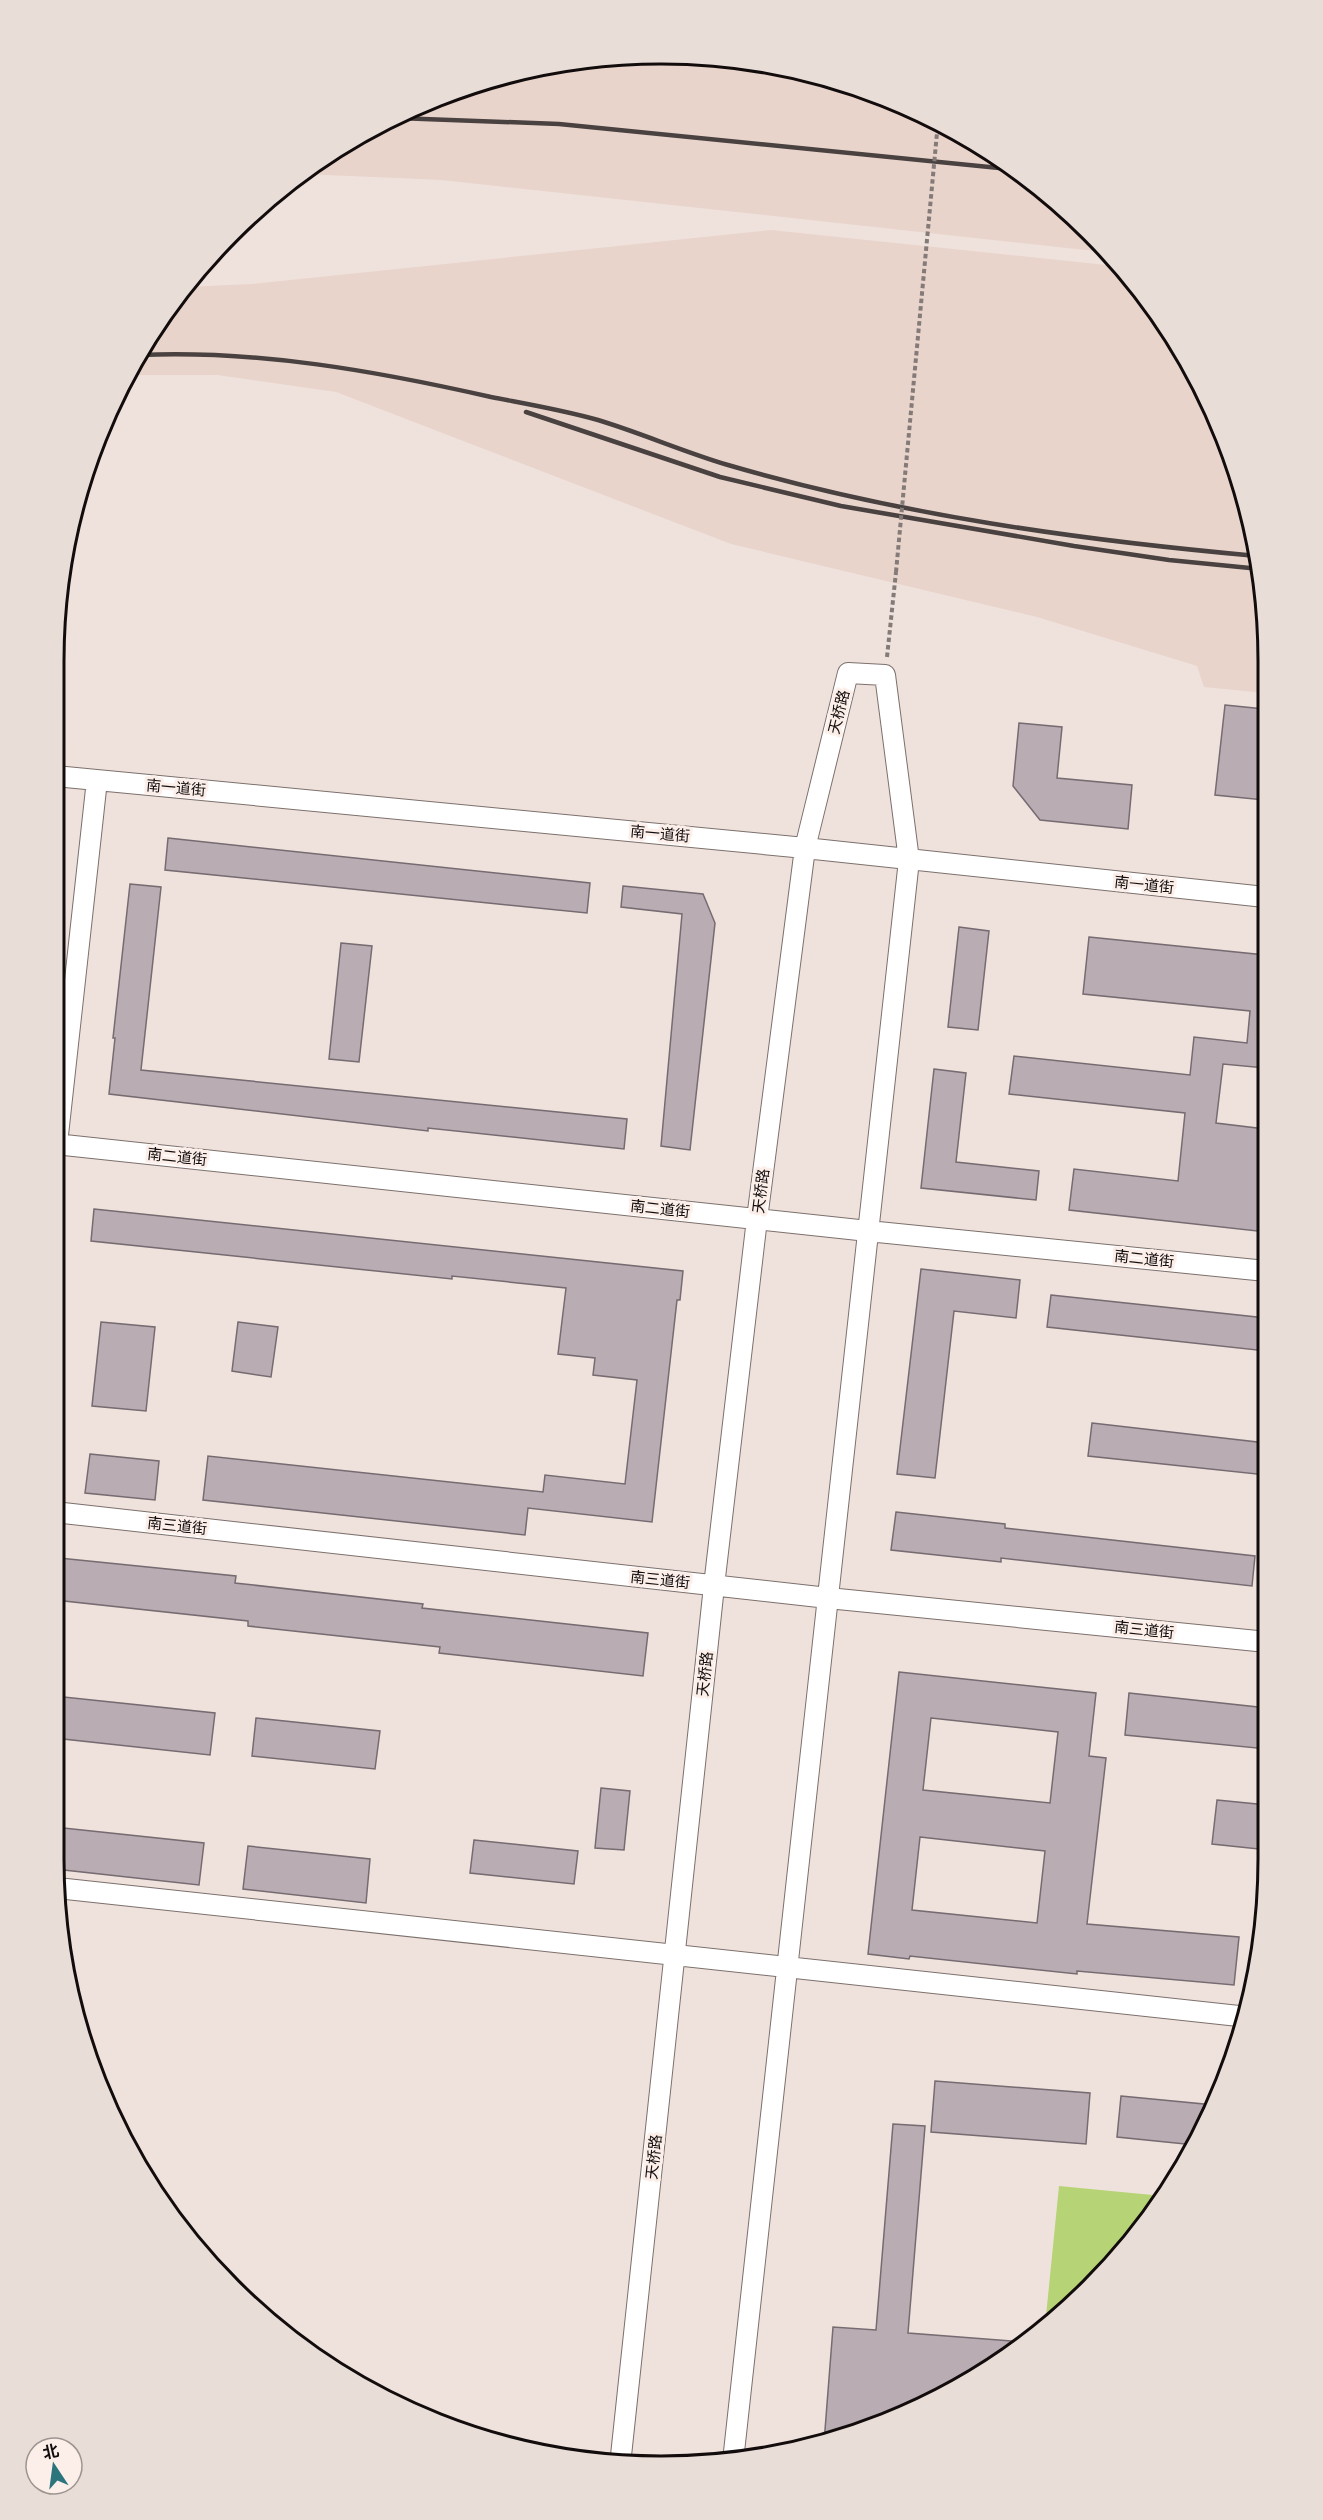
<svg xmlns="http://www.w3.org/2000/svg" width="1323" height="2520" font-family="'Fira Sans','Noto Sans SC',sans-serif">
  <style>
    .built { fill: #e9d4cc }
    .green { fill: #b6d476 }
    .building { fill: #b9adb3; stroke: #766b70; stroke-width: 1.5; fill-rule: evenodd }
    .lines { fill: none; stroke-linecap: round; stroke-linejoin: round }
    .street-casing { stroke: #7c706c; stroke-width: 22 }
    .path { stroke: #847b78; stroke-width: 4; stroke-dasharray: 4.5 3; stroke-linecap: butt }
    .street { stroke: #fff; stroke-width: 20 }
    .rail { stroke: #494240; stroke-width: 4.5 }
    .path-bridge { stroke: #847b78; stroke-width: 4; stroke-dasharray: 4.5 3; stroke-linecap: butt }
    .labels { text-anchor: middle; stroke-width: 6; stroke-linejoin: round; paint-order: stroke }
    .street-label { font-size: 15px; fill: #120d0c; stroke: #fcefea }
    .rim { fill: none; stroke: #120d0c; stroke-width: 3 }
  </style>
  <rect width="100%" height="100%" fill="#efe2dd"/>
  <path class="built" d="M 702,55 L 819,75 L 930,117 L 1062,205 L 1104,252 L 441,180 L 303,174 L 358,135 L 467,86 L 583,59 Z
    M 771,230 L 1116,266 L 1166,324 L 1223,429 L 1264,582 L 1264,693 L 1204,687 L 1197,666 L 1037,617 L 731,544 L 336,392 L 217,375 L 128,375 L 184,287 L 252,284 Z"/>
  <path class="green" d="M 1059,2186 L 1163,2196 L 1144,2228 L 1091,2288 L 1045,2326 Z"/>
  <path class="building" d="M 1225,705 L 1264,709 L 1264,800 L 1215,795 Z
    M 1019,723 L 1062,727 L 1057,778 L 1132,785 L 1128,829 L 1040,820 L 1013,786 Z
    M 168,838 L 590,883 L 587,913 L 165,870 Z
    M 130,884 L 161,887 L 141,1070 L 627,1119 L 624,1149 L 428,1128 L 428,1131 L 109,1094 L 115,1038 L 113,1038 Z
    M 623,886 L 703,894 L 715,923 L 690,1150 L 661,1146 L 682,914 L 621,907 Z
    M 959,927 L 989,931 L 978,1030 L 948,1027 Z
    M 1089,937 L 1265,955 L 1265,1068 L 1223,1064 L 1216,1123 L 1265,1129 L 1266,1232 L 1069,1210 L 1074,1169 L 1178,1181 L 1185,1113 L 1009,1094 L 1014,1056 L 1190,1075 L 1194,1037 L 1247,1043 L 1250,1011 L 1083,994 Z
    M 341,943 L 372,946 L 359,1062 L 329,1059 Z
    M 934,1069 L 966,1073 L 956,1162 L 1039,1171 L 1036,1200 L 921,1188 Z
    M 94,1209 L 683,1271 L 680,1300 L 677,1300 L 652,1522 L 528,1508 L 525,1535 L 203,1500 L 208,1456 L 543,1492 L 545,1475 L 625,1484 L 637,1380 L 593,1375 L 595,1358 L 558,1354 L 566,1288 L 452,1276 L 452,1279 L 91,1241 Z
    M 921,1269 L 1020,1280 L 1016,1318 L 954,1311 L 935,1478 L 897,1474 Z
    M 1051,1295 L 1266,1318 L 1266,1351 L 1047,1327 Z
    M 101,1322 L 155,1327 L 146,1411 L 92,1406 Z
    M 238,1322 L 278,1327 L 271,1377 L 232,1371 Z
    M 1092,1423 L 1266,1443 L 1266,1475 L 1088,1456 Z
    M 90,1454 L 159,1461 L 155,1500 L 85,1493 Z
    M 896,1512 L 1005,1524 L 1005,1528 L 1255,1556 L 1252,1586 L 1001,1558 L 1001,1562 L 891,1550 Z
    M 59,1558 L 236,1576 L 235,1583 L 423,1604 L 422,1608 L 648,1633 L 643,1676 L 439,1653 L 440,1647 L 248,1626 L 248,1621 L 55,1600 Z
    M 899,1672 L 1096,1693 L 1089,1756 L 1106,1758 L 1087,1924 L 1239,1937 L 1234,1985 L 1077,1971 L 1077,1974 L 910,1956 L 909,1959 L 868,1954 ZM 931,1718 L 1058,1732 L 1050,1803 L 923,1790 ZM 920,1837 L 1045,1851 L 1037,1923 L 912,1910 Z
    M 1129,1693 L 1267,1708 L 1267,1749 L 1125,1735 Z
    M 54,1696 L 215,1713 L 210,1755 L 54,1738 Z
    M 256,1718 L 380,1731 L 375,1769 L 252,1756 Z
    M 601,1788 L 630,1791 L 624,1850 L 595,1848 Z
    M 1217,1800 L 1267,1805 L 1268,1850 L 1212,1844 Z
    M 54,1827 L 204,1843 L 199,1885 L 55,1869 Z
    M 474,1840 L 578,1851 L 574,1884 L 470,1873 Z
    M 248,1846 L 370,1859 L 366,1903 L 243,1889 Z
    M 935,2081 L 1090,2093 L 1086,2144 L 931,2132 Z
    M 1121,2096 L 1214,2105 L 1206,2127 L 1195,2145 L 1117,2137 Z
    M 893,2124 L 925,2126 L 908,2333 L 1025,2342 L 999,2363 L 930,2403 L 824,2443 L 833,2327 L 876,2330 Z"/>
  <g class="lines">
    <g class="street-casing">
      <path id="street" d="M 55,776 L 805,848 L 1265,897
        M 55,1144 L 868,1231 L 1266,1271
        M 57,1144 L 97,780
        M 54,1512 L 828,1598 L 1267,1642
        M 57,1888 L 1248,2017
        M 620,2465 L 714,1586 L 757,1219 L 805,848 L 848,673 L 885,675 L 909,860 L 733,2461"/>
    </g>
    <path class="path" d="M 887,657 L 896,572"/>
    <use href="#street" class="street"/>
    <path class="rail" d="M 397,118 L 559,124 L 1009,169
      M 140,355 C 259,350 376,371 491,397 C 527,404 563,410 598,420 C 641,433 684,452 728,465 C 899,515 1079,540 1257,556
      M 526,412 L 720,477 L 841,506 L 1074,546 L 1169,560 L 1260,569"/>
    <path class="path-bridge" d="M 896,572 L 938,122"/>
  </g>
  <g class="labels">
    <g class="street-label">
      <text transform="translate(839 712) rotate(-76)" y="5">天桥路</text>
      <text transform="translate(176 788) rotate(5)" y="5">南一道街</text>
      <text transform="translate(660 834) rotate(5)" y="5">南一道街</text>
      <text transform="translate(1144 885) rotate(6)" y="5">南一道街</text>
      <text transform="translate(177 1157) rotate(6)" y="5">南二道街</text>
      <text transform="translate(761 1191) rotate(-83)" y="5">天桥路</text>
      <text transform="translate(660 1209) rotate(6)" y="5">南二道街</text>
      <text transform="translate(1144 1259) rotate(6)" y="5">南二道街</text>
      <text transform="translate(177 1526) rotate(6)" y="5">南三道街</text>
      <text transform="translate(660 1580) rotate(6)" y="5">南三道街</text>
      <text transform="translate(1144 1630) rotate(6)" y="5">南三道街</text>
      <text transform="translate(705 1674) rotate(-84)" y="5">天桥路</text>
      <text transform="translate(654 2157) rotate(-84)" y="5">天桥路</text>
    </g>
  </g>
  <path d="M0 0H1323V2520H0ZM661 64H661A597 597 0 0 1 1258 661V1859A597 597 0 0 1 661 2456H661A597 597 0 0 1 64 1859V661A597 597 0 0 1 661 64Z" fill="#e9ddd8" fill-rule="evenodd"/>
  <path class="rim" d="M661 64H661A597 597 0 0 1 1258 661V1859A597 597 0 0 1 661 2456H661A597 597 0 0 1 64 1859V661A597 597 0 0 1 661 64Z"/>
  <g transform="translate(54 2466) rotate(347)"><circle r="28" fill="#fcefea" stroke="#9e9591" stroke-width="1.5"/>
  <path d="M0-4.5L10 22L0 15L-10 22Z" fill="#2c757d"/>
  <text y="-9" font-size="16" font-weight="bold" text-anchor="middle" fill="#120d0c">北</text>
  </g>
</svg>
